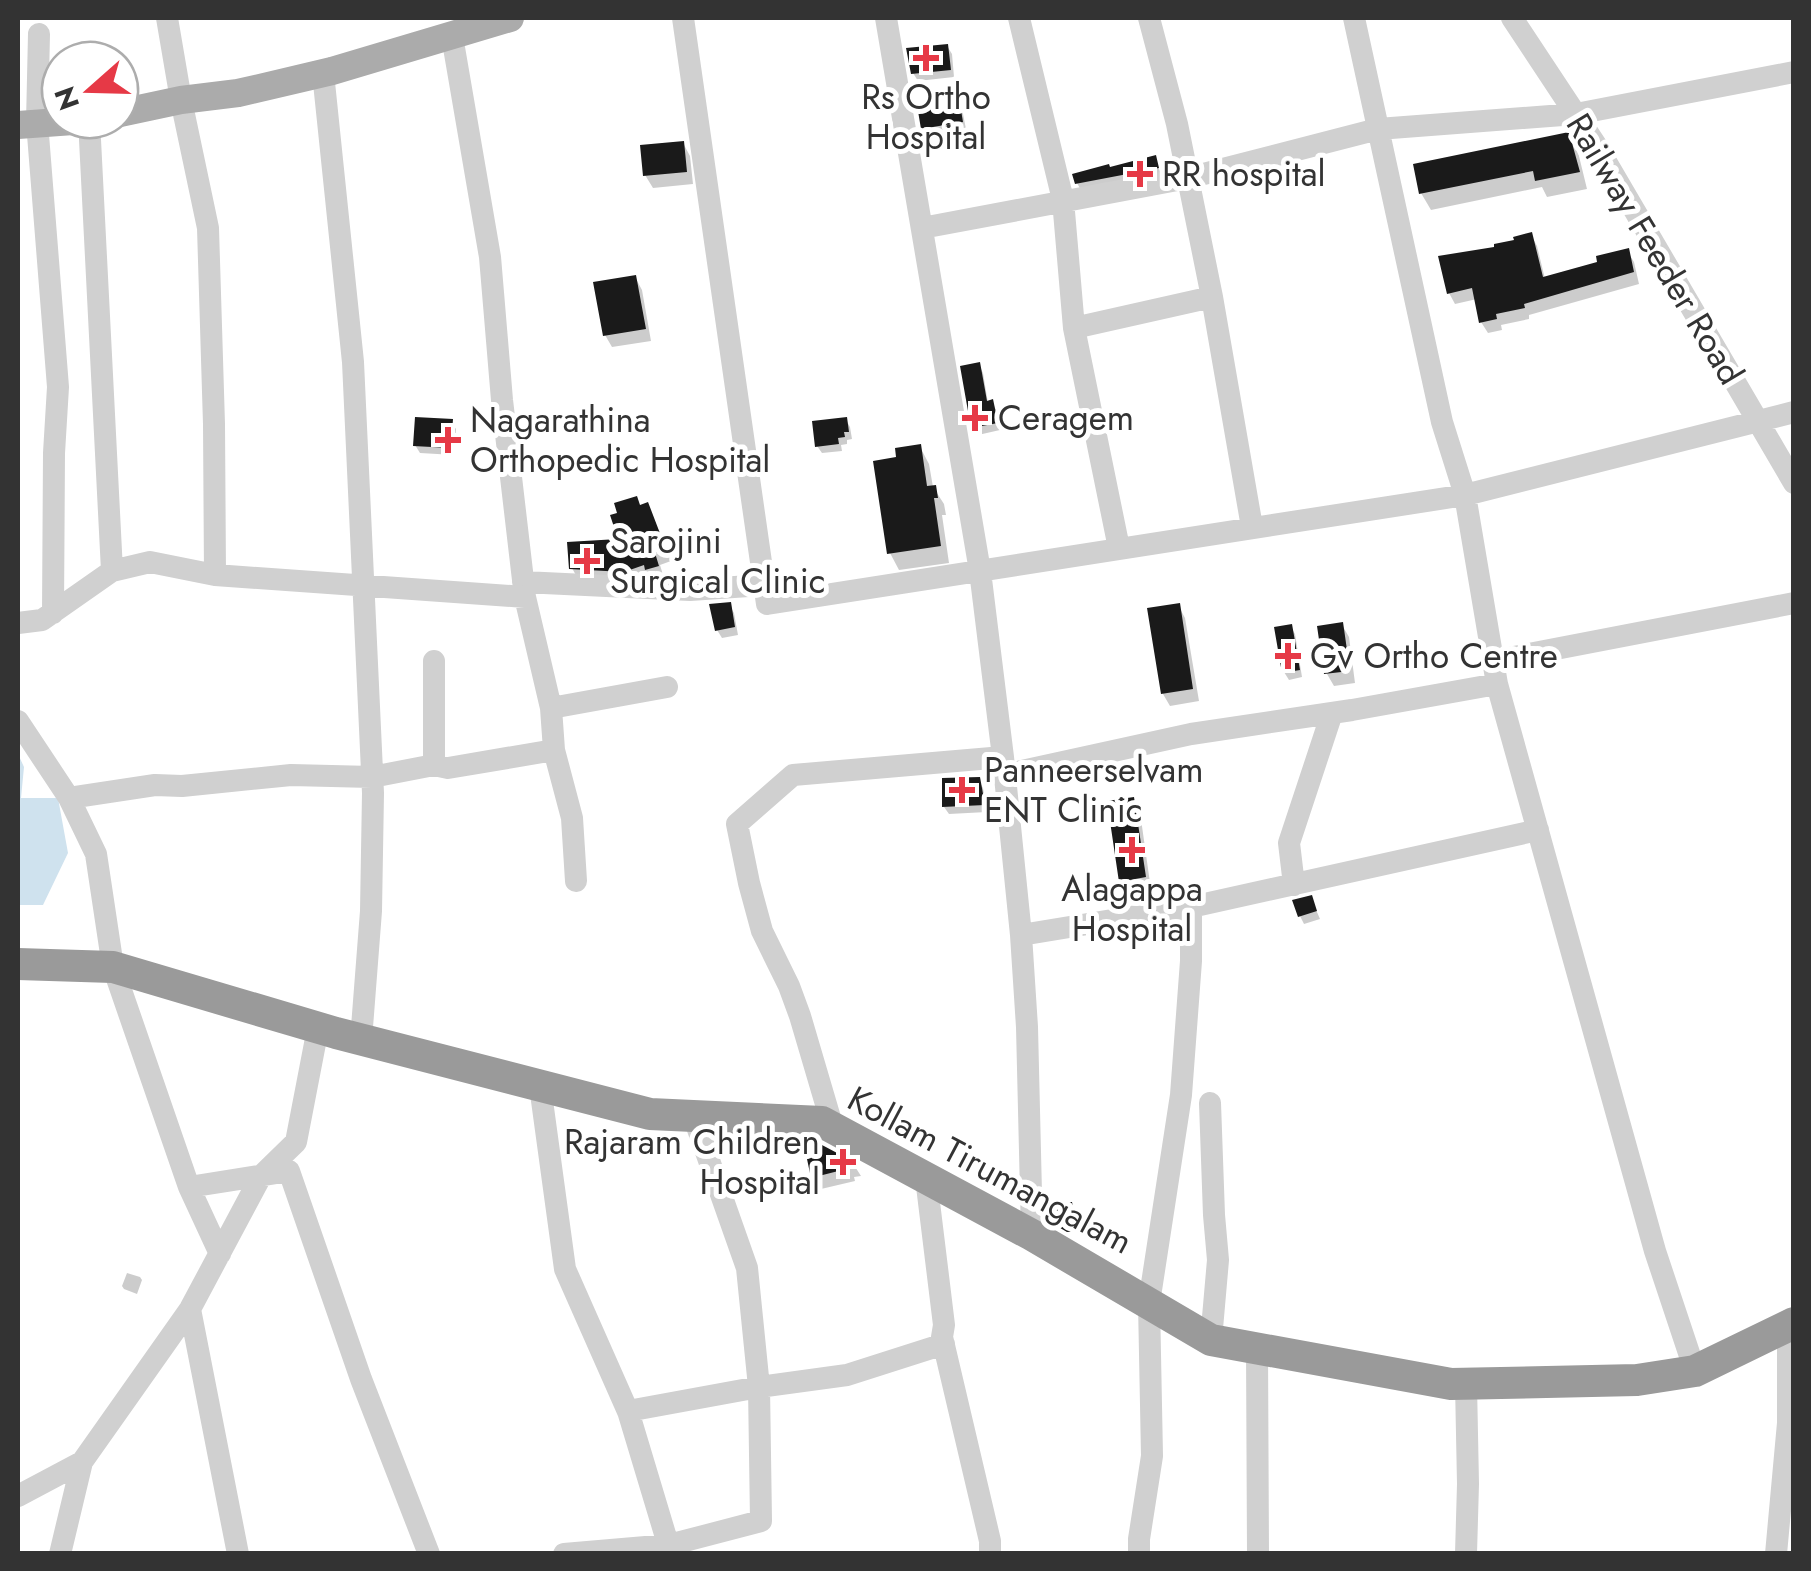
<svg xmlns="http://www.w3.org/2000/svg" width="1811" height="1571" font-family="Jost,sans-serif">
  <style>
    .water { fill: #cfe2ee }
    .shadow { fill: #0003 }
    .building { fill: #1a1a1a }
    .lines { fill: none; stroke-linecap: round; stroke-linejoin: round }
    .minor { stroke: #d0d0d0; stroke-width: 22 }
    .major { stroke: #ababab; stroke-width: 28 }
    .highway { stroke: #9a9a9a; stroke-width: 32 }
    .poi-dot { fill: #e63946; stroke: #fff; stroke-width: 4 }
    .labels { text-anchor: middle; stroke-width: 10; stroke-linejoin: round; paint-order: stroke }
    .poi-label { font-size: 35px; fill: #333; stroke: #fff; text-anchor: start }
    .street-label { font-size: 35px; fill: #333; stroke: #fff }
  </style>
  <rect width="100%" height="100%" fill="#fff"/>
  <path class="water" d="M 18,754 L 24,767 L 21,798 L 58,798 L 68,853 L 43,905 L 18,905 Z"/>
  <path class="shadow" d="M 947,46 L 952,54 L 954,77 L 918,81 L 913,73 Z
    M 959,106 L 963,114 L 966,129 L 928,136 L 924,128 Z
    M 1568,135 L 1578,152 L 1587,189 L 1547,197 L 1542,187 L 1431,210 L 1421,193 Z
    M 683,143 L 690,156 L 693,184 L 653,188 L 645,175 Z
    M 1154,158 L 1164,180 L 1084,196 L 1077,183 L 1109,170 Z
    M 1531,235 L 1537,246 L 1545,279 L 1600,263 L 1627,251 L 1634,262 L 1639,284 L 1529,315 L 1529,319 L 1501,325 L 1502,330 L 1488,333 L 1481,322 L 1477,299 L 1455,304 L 1449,293 L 1497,249 Z
    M 635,277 L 642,290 L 651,341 L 612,347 L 605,335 Z
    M 979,365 L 983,373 L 988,403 L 992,402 L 996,410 L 1000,430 L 978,435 L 973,427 Z
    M 846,420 L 850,427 L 852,439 L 847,440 L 847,444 L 841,445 L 842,451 L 822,453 L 817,446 Z
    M 451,422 L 456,429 L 454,455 L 420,453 L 415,445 Z
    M 920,447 L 929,464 L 933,487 L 944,504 L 946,515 L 942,515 L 949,563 L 899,570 L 890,553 Z
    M 647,505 L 671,561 L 660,565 L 664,578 L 655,581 L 652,577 L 632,584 L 579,581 L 572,568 L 621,541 L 641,507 Z
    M 729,605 L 734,613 L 738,635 L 722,638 L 717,630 Z
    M 1178,605 L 1185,618 L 1199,701 L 1170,706 L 1163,694 Z
    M 1342,625 L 1349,637 L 1355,683 L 1334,686 L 1327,674 Z
    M 1291,627 L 1295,634 L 1302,677 L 1289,680 L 1284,672 Z
    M 978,780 L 983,788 L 987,812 L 949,814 L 944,807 Z
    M 1133,800 L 1140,812 L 1151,890 L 1128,893 L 1121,881 Z
    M 1311,898 L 1320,919 L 1304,924 L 1300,916 Z
    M 821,1147 L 854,1165 L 861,1176 L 854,1177 L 855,1181 L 821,1189 L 814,1177 Z
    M 127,1273 L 140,1277 L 142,1280 L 137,1294 L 124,1289 L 122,1286 Z"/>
  <path class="building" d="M 948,44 L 951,70 L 911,74 L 906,48 Z
    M 960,104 L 963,122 L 921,129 L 918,111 Z
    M 1569,132 L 1580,172 L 1535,181 L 1533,171 L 1419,194 L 1413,164 Z
    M 684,141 L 687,172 L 643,176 L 640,145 Z
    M 1156,155 L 1159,168 L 1075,184 L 1072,174 L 1109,164 L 1110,167 Z
    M 1532,232 L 1543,277 L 1597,262 L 1596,256 L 1629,248 L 1634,272 L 1524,304 L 1525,308 L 1496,314 L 1497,319 L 1479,323 L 1472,288 L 1447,294 L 1438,256 L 1494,247 L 1494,244 L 1514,240 L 1513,237 Z
    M 636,275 L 646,329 L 603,336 L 593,282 Z
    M 980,362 L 987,401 L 993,399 L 998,423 L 971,428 L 960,366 Z
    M 415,417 L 453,419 L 451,448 L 413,446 Z
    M 847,417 L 849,432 L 844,432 L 845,437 L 838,438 L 839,444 L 815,447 L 812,421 Z
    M 921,444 L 927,486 L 936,485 L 938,498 L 934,498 L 941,546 L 887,554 L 873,461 L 896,457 L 895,448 Z
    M 637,496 L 640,505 L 648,502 L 666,549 L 655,553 L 659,566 L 645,570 L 644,565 L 624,572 L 569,569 L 567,542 L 618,539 L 610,515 L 617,513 L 614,503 Z
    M 731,602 L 735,627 L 715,631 L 709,604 Z
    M 1180,603 L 1193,689 L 1161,694 L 1147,608 Z
    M 1343,622 L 1350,671 L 1324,674 L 1317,626 Z
    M 1292,624 L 1300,670 L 1282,673 L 1274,627 Z
    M 980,777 L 985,805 L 942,807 L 942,778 Z
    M 1134,797 L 1146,877 L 1119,882 L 1107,801 Z
    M 1312,895 L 1317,911 L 1298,917 L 1292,900 Z
    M 822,1145 L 856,1163 L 849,1165 L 850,1168 L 811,1178 L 807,1159 L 811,1158 L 810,1153 L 817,1152 L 815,1146 Z
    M 1049,1202 L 1072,1202 L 1078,1231 L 1067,1232 L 1050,1222 Z"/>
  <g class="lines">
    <path class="minor" d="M 167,18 L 181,100 L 208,228 L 214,424 L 215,575 L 525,597 L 502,400 L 490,257 L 452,36
      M 683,18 L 767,604 L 1465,495 L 1794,412
      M 886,18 L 980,571 L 1003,757 L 1021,935 L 1027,1027 L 1032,1235
      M 1019,18 L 1063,200 L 1074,328
      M 1149,18 L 1177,124 L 1212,297
      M 1354,18 L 1442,422 L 1465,495 L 1497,684 L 1655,1251 L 1695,1371
      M 1512,18 L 1598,148 L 1794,483
      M 39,34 L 37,122 L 58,387 L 54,453 L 53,613
      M 323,73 L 353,362 L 373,793 L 371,911 L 361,1040
      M 89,120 L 112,571
      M 922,228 L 1188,178 L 1378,129 L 1576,114 L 1794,72
      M 1119,548 L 1074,328 L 1212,297 L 1252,527
      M 523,582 L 690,590 L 765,585
      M 525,597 L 551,708 L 554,750 L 572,818 L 576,881
      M 18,623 L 42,620 L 112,571 L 150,562 L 215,575
      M 434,661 L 434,765
      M 1493,661 L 1794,603
      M 551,708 L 667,687
      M 18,721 L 69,798 L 96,854 L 113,967 L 189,1187 L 289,1171 L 361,1379 L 429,1554
      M 1004,775 L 1191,734 L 1352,710 L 1497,684
      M 69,798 L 155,785 L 182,786 L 291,775 L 372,777 L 434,765 L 448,768 L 554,750
      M 1294,885 L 1289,843 L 1332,713
      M 1021,935 L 1191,907 L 1538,830
      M 540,1086 L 565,1269 L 630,1416
      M 1210,1103 L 1214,1215 L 1218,1260 L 1211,1340
      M 833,1128 L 800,1016 L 789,986 L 762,931 L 749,883 L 737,824 L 793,775 L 1003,757
      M 926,1178 L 944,1325 L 942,1337 L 990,1541 L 990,1554
      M 189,1187 L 220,1254
      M 190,1309 L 238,1554
      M 1257,1348 L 1258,1554
      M 18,1496 L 82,1462 L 190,1309 L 261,1176 L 296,1142 L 318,1028
      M 60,1554 L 82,1462
      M 564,1554 L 669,1545 L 761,1521 L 759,1387 L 747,1268 L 693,1115
      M 671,1554 L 628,1411 L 759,1387 L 847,1375 L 944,1344
      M 1139,1554 L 1139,1539 L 1152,1456 L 1149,1303 L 1181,1095 L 1191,961 L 1191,907
      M 1466,1554 L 1468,1484 L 1466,1384
      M 1776,1554 L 1788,1423 L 1788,1326"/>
    <path class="major" d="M 120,113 L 181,100 L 238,93 L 332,71 L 510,18
      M 18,125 L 87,120"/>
    <path class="highway" d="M 18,964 L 113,967 L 336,1033 L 650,1114 L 822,1122 L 1032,1235 L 1211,1340 L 1451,1384 L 1637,1380 L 1695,1371 L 1794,1323"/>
  </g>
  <g class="poi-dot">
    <path d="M921 43h10v10h10v10h-10v10h-10v-10h-10v-10h10z"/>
    <path d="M1135 159h10v10h10v10h-10v10h-10v-10h-10v-10h10z"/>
    <path d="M970 403h10v10h10v10h-10v10h-10v-10h-10v-10h10z"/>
    <path d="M443 425h10v10h10v10h-10v10h-10v-10h-10v-10h10z"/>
    <path d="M582 546h10v10h10v10h-10v10h-10v-10h-10v-10h10z"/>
    <path d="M1283 641h10v10h10v10h-10v10h-10v-10h-10v-10h10z"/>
    <path d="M957 775h10v10h10v10h-10v10h-10v-10h-10v-10h10z"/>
    <path d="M1127 835h10v10h10v10h-10v10h-10v-10h-10v-10h10z"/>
    <path d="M838 1147h10v10h10v10h-10v10h-10v-10h-10v-10h10z"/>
  </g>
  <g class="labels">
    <g class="poi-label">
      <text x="926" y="109" text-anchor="middle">Rs Ortho<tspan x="926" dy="40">Hospital</tspan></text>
      <text x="1162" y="186">RR hospital</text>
      <text x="998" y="430">Ceragem</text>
      <text x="470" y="432">Nagarathina<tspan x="470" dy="40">Orthopedic Hospital</tspan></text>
      <text x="610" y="553">Sarojini<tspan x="610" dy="40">Surgical Clinic</tspan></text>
      <text x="1310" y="668">Gv Ortho Centre</text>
      <text x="984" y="782">Panneerselvam<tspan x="984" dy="40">ENT Clinic</tspan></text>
      <text x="1132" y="901" text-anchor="middle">Alagappa<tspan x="1132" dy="40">Hospital</tspan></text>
      <text x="820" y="1154" text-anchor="end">Rajaram Children<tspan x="820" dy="40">Hospital</tspan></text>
    </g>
    <g class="street-label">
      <text transform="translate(1655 249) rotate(59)" y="12">Railway Feeder Road</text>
      <text transform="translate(990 1170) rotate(28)" y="12">Kollam Tirumangalam</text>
    </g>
  </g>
  <rect width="1811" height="1571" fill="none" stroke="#333333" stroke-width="40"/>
  <g transform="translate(90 90) rotate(250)"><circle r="48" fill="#ffffff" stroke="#adadad" stroke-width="2.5"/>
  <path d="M0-8L18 38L0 25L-18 38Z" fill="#e63946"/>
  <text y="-15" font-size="28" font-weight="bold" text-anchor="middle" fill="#333333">N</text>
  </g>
</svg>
